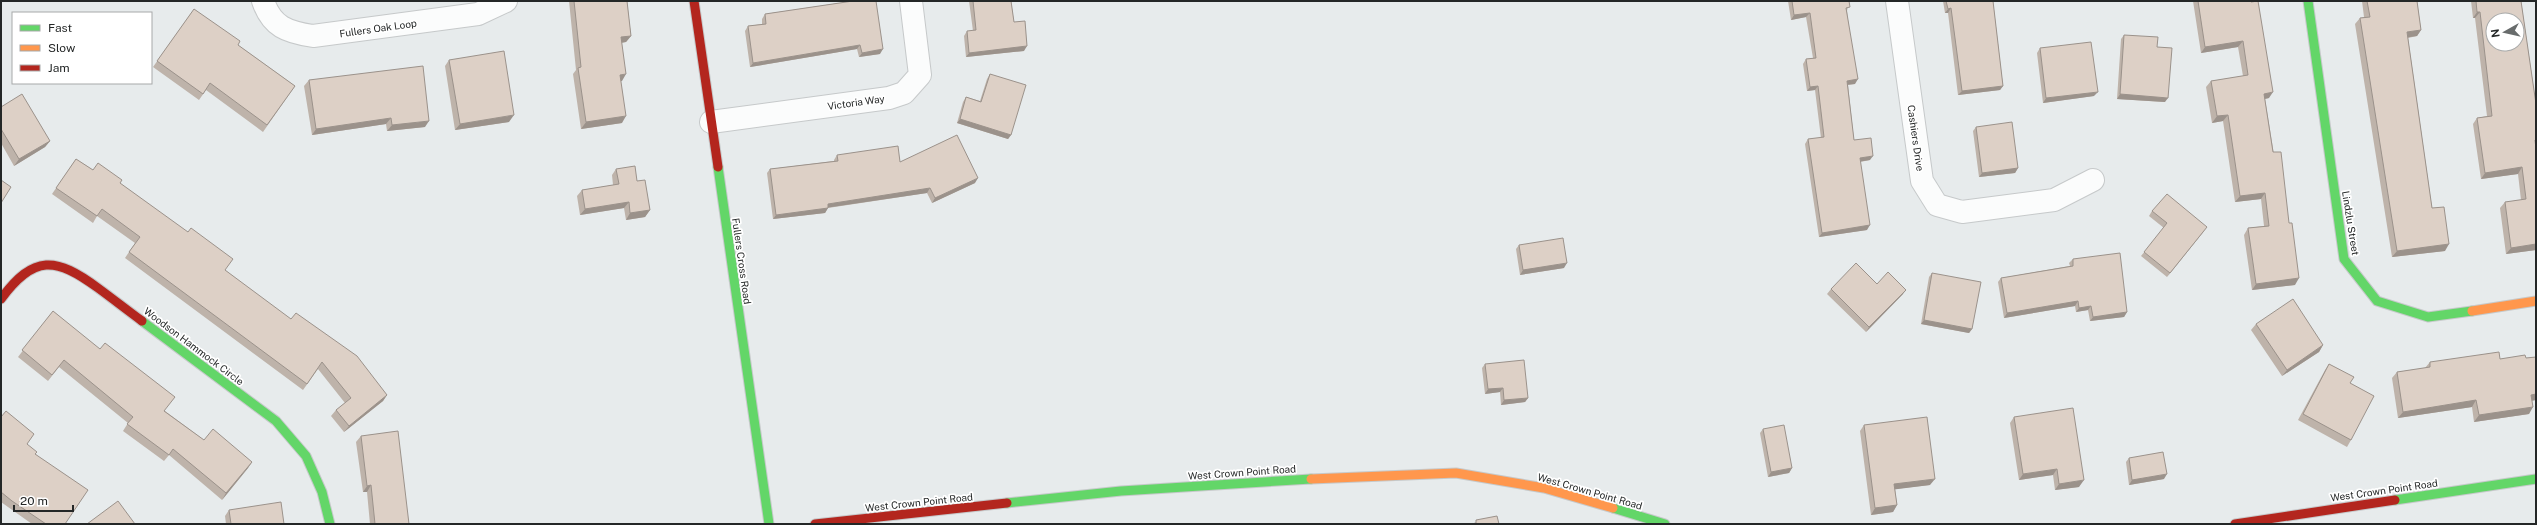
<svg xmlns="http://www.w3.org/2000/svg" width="2537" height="525" font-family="'Public Sans',sans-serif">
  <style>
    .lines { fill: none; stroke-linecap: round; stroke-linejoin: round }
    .street-casing { stroke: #c6c9ca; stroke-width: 24 }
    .fast-casing { stroke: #c6c9ca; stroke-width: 11 }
    .slow-casing { stroke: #c6c9ca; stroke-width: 11 }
    .jam-casing { stroke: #c6c9ca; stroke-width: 11 }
    .street { stroke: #fbfcfc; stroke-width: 22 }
    .fast { stroke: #63d668; stroke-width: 9 }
    .slow { stroke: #ff974d; stroke-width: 9 }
    .jam { stroke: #b3261e; stroke-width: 9 }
    .wall { fill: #beb3aa }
    .shaded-wall { fill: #9b928b }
    .building { fill: #ddd0c6; stroke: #9b928b; fill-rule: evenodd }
    .labels { text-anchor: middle; stroke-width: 3.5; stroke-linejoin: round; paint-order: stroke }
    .street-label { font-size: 10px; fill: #242727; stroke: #fff }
  </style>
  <rect width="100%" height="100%" fill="#e7ebec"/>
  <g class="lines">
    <g class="street-casing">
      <path id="street" d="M 263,1 C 272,27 287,32 313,36 L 478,14 L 506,1
        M 1897,1 L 1922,181 L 1937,205 L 1962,212 L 2054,200 L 2093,180
        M 711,122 L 889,98 L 904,93 L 920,75 L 911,1"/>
    </g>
    <g class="fast-casing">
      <path id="fast" d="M 2308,1 L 2344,259 L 2377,301 L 2428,317 L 2472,311
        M 718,167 L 769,524
        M 142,321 L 276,421 L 306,456 L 322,492 L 330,524
        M 2395,500 L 2536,479
        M 1007,503 L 1121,491 L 1311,479
        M 1613,508 L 1665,524"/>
    </g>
    <g class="slow-casing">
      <path id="slow" d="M 2472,311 L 2536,301
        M 1311,479 L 1456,473 L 1544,488 L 1613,508"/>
    </g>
    <g class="jam-casing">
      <path id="jam" d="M 694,1 L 718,167
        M 1,299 C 34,254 56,257 98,288 C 113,299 127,310 142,321
        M 815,524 L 1007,503
        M 2235,524 L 2395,500"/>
    </g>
    <use href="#street" class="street"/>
    <use href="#fast" class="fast"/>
    <use href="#slow" class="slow"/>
    <use href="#jam" class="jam"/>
  </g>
  <path class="wall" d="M 569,1 L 627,1 L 631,36 L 626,42 L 622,43 L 622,81 L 620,81 L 622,123 L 581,129 L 573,74 L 576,70 Z
    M 853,1 L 880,54 L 859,57 L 857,49 L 750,67 L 745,31 L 748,26 L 762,24 L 762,19 L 765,14 Z
    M 969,1 L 1011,1 L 1014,22 L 1024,51 L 966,57 L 964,36 L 967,31 L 973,31 Z
    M 1788,1 L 1849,1 L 1847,11 L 1855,84 L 1848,85 L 1854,140 L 1870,160 L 1860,162 L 1867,230 L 1819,237 L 1805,144 L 1808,139 L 1821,138 L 1815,90 L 1807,91 L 1803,64 L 1806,59 L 1813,58 L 1806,17 L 1791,20 Z
    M 1943,1 L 1993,1 L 2003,86 L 2000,90 L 1958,95 L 1948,13 L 1945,13 Z
    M 2193,1 L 2251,1 L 2269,98 L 2265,99 L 2295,285 L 2252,290 L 2244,235 L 2248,228 L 2264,226 L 2261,199 L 2235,202 L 2223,121 L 2212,123 L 2206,87 L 2211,81 L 2243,76 L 2238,47 L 2201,53 Z
    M 2362,1 L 2417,1 L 2421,30 L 2417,36 L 2408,38 L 2432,208 L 2445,251 L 2392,257 L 2355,24 L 2360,18 L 2364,17 Z
    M 2471,1 L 2521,1 L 2536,104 L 2536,145 L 2535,145 L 2536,149 L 2536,250 L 2506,254 L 2500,208 L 2505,202 L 2521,200 L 2518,174 L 2481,179 L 2473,124 L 2477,118 L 2487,116 L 2475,18 L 2473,18 Z
    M 194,9 L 238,45 L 295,86 L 263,132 L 206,90 L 199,100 L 153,67 Z
    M 2124,35 L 2157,47 L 2165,102 L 2117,99 L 2121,39 Z
    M 2040,48 L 2094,96 L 2043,103 L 2037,53 Z
    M 449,60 L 509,122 L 455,130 L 445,66 Z
    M 990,74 L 1011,135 L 1008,139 L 957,123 L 963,102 L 966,97 L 980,101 L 987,79 Z
    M 309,80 L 425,127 L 387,131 L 386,124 L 312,135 L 304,86 Z
    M 1,107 L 50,141 L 45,147 L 14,166 L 1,143 Z
    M 1976,127 L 2018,168 L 2015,173 L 1979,177 L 1973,131 Z
    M 837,155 L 900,162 L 975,183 L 932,203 L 927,193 L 828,208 L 825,213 L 773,219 L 767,173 L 770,169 L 834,161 L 834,160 Z
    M 76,159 L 93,170 L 120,183 L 225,270 L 387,395 L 383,401 L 344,432 L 331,416 L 336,410 L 345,403 L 318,369 L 303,390 L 125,258 L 135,243 L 97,216 L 93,223 L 52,194 Z
    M 616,169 L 637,181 L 650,210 L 645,217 L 626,220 L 624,208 L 580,215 L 577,196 L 582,190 L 613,185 L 612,175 Z
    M 2152,211 L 2204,231 L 2167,277 L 2141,256 L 2164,228 L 2149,216 Z
    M 1519,245 L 1564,268 L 1520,275 L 1516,249 Z
    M 2073,259 L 2127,312 L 2124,317 L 2090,321 L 2088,310 L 2076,312 L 2075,306 L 2004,318 L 1998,282 L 2001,278 L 2070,266 L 2069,263 Z
    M 1932,273 L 1972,329 L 1969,333 L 1921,324 L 1929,277 Z
    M 1877,284 L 1903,294 L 1866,332 L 1827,294 L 1831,289 Z
    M 53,311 L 165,411 L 204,440 L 252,462 L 248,468 L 222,500 L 169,455 L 164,461 L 123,431 L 128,423 L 59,367 L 48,381 L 18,357 Z
    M 2256,324 L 2323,345 L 2319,352 L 2282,376 L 2251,330 Z
    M 2536,357 L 2536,400 L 2532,401 L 2529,414 L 2474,422 L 2472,407 L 2398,418 L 2392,378 L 2397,372 L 2425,368 L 2430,362 L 2500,359 L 2526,358 Z
    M 1485,364 L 1528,398 L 1525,402 L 1501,405 L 1500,392 L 1485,394 L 1482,368 Z
    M 2329,364 L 2351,440 L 2347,447 L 2298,420 L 2325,370 Z
    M 1,417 L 27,444 L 36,454 L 65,524 L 32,524 L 8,507 L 1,502 Z
    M 2014,417 L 2079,487 L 2055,490 L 2053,475 L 2019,480 L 2010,423 Z
    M 1864,425 L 1930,485 L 1895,489 L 1897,505 L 1893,512 L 1871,515 L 1860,431 Z
    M 1763,429 L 1792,468 L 1789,473 L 1768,477 L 1760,433 Z
    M 361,436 L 409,524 L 370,524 L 367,492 L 363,492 L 356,442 Z
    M 2129,458 L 2164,479 L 2129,485 L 2126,462 Z
    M 229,510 L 284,524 L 226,524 L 225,516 Z"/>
  <path class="shaded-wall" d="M 1951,8 L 1948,13 L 1945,13 L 1948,9 Z
    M 2477,12 L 2480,12 L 2475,18 L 2473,18 Z
    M 1810,13 L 1806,17 L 1791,20 L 1794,15 Z
    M 2421,30 L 2417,36 L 2403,38 L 2407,32 Z
    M 631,36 L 626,42 L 617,43 L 621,37 Z
    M 2243,41 L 2238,47 L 2201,53 L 2205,47 Z
    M 860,45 L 857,49 L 750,67 L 753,63 Z
    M 1027,46 L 1024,51 L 966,57 L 969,53 Z
    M 883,49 L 880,54 L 859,57 L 862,53 Z
    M 626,74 L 622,81 L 615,82 L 620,75 Z
    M 1858,79 L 1855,84 L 1844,85 L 1847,81 Z
    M 1818,86 L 1815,90 L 1807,91 L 1810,87 Z
    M 2003,86 L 2000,90 L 1958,95 L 1962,91 Z
    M 2098,92 L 2094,96 L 2043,103 L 2046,98 Z
    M 2273,92 L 2269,98 L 2259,100 L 2264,94 Z
    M 2120,94 L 2168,98 L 2165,102 L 2117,99 Z
    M 514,115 L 509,122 L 455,130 L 460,124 Z
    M 2228,115 L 2223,121 L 2212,123 L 2217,116 Z
    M 626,116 L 622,123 L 581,129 L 586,122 Z
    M 391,118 L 386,124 L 312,135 L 316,129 Z
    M 960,119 L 1011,135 L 1008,139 L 957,123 Z
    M 429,121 L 425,127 L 387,131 L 392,125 Z
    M 50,141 L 45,147 L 14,166 L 19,159 Z
    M 1873,156 L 1870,160 L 1857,162 L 1860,158 Z
    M 2522,167 L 2518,174 L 2481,179 L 2485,173 Z
    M 2018,168 L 2015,173 L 1979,177 L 1982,173 Z
    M 978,178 L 975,183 L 932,203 L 935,198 Z
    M 930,188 L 927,193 L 825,208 L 828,204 Z
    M 2265,193 L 2261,199 L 2235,202 L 2240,196 Z
    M 629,202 L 624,208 L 580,215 L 585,209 Z
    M 828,208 L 825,213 L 773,219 L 776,215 Z
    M 650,210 L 645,217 L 626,220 L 630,213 Z
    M 1870,225 L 1867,230 L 1819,237 L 1822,233 Z
    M 2207,227 L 2204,231 L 2167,277 L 2170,273 Z
    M 2449,244 L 2445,251 L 2392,257 L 2397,251 Z
    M 2536,244 L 2536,250 L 2506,254 L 2511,248 Z
    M 1567,263 L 1564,268 L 1520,275 L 1523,270 Z
    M 2299,278 L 2295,285 L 2252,290 L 2256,284 Z
    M 1906,290 L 1903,294 L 1866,332 L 1869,327 Z
    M 2078,301 L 2075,306 L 2004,318 L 2007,313 Z
    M 2091,306 L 2088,310 L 2076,312 L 2079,308 Z
    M 2127,312 L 2124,317 L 2090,321 L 2093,317 Z
    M 1924,320 L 1972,329 L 1969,333 L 1921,324 Z
    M 2323,345 L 2319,352 L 2282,376 L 2287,370 Z
    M 1503,388 L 1500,392 L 1485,394 L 1488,389 Z
    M 2536,394 L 2536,400 L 2527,401 L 2531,395 Z
    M 387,395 L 383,401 L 344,432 L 349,426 Z
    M 1528,398 L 1525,402 L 1501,405 L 1504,400 Z
    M 2476,400 L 2472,407 L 2398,418 L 2403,412 Z
    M 2533,407 L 2529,414 L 2474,422 L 2479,415 Z
    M 252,462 L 248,468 L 222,500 L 226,493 Z
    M 1792,468 L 1789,473 L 1768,477 L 1771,472 Z
    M 2057,469 L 2053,475 L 2019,480 L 2023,474 Z
    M 2167,474 L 2164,479 L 2129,485 L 2132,480 Z
    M 1935,479 L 1930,485 L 1890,490 L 1894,484 Z
    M 2084,480 L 2079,487 L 2055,490 L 2059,484 Z
    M 371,485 L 367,492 L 363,492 L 367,486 Z
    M 1897,505 L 1893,512 L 1871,515 L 1875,508 Z"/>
  <path class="building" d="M 574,1 L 627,1 L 631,36 L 621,37 L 626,74 L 620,75 L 626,116 L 586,122 L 578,68 L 581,67 Z
    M 853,1 L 876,1 L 883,49 L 862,53 L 860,45 L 753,63 L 748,26 L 766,24 L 765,14 Z
    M 973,1 L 1011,1 L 1014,22 L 1025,21 L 1027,46 L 969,53 L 967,31 L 976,30 Z
    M 1792,1 L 1849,1 L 1850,7 L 1846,8 L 1858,79 L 1847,81 L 1854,140 L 1871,138 L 1873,156 L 1860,158 L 1870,225 L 1822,233 L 1808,139 L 1824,137 L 1818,86 L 1810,87 L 1806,59 L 1816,58 L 1810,13 L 1794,15 Z
    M 1946,1 L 1993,1 L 2003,86 L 1962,91 L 1951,8 L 1948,9 Z
    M 2198,1 L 2251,1 L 2251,2 L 2258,1 L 2273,92 L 2264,94 L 2273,152 L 2281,152 L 2289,223 L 2292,223 L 2299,278 L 2256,284 L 2248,228 L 2269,226 L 2265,193 L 2240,196 L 2228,115 L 2217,116 L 2211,81 L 2248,75 L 2243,41 L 2205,47 Z
    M 2367,1 L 2417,1 L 2421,30 L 2407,32 L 2432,208 L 2444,207 L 2449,244 L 2397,251 L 2360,18 L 2370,17 Z
    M 2476,1 L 2521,1 L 2536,104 L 2536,139 L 2535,140 L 2536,149 L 2536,244 L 2511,248 L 2505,202 L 2526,199 L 2522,167 L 2485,173 L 2477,118 L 2492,116 L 2480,12 L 2477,12 ZM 2493,20 L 2517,20 L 2517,44 L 2493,44 Z
    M 194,9 L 240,41 L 238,45 L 295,86 L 267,125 L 210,83 L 203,94 L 157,61 Z
    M 2124,35 L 2158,37 L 2157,47 L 2172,48 L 2168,98 L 2120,94 Z
    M 2091,42 L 2098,92 L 2046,98 L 2040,48 Z
    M 504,51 L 514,115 L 460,124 L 449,60 Z
    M 423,66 L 429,121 L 392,125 L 391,118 L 316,129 L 309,80 Z
    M 990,74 L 1026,85 L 1011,135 L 960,119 L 966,97 L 981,102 Z
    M 22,94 L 50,141 L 19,159 L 1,129 L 1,107 Z
    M 2012,122 L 2018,168 L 1982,173 L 1976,127 Z
    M 957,135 L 978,178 L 935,198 L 930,188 L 828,204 L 828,208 L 776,215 L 770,169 L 838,161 L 837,155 L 898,146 L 900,162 Z
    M 76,159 L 93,170 L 98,163 L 122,180 L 120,183 L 188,232 L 191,228 L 233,259 L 225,270 L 291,319 L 296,313 L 357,356 L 387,395 L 349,426 L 336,410 L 351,398 L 322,362 L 307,384 L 129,252 L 140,237 L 102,209 L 97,216 L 56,188 Z
    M 635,166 L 637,181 L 645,180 L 650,210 L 630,213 L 629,202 L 585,209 L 582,190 L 619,184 L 616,169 Z
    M 1,180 L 11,187 L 1,203 Z
    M 2167,194 L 2207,227 L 2170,273 L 2144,252 L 2167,223 L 2152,211 Z
    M 1563,238 L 1567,263 L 1523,270 L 1519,245 Z
    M 2120,253 L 2127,312 L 2093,317 L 2091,306 L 2079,308 L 2078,301 L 2007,313 L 2001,278 L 2073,266 L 2073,259 Z
    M 1856,263 L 1877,284 L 1888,272 L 1906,290 L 1869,327 L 1831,289 Z
    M 1932,273 L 1981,282 L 1972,329 L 1924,320 Z
    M 2293,299 L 2323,345 L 2287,370 L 2256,324 Z
    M 53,311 L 100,349 L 105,343 L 175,397 L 164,411 L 204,440 L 213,429 L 252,462 L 226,493 L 173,449 L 169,455 L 127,424 L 133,417 L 64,360 L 52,375 L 22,350 Z
    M 2499,352 L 2500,359 L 2525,355 L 2526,358 L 2536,357 L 2536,394 L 2531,395 L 2533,407 L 2479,415 L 2476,400 L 2403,412 L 2397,372 L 2430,367 L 2430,362 Z
    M 1524,360 L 1528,398 L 1504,400 L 1503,388 L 1488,389 L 1485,364 Z
    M 2329,364 L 2354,377 L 2350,383 L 2374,396 L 2351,440 L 2303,414 Z
    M 2073,408 L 2084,480 L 2059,484 L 2057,469 L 2023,474 L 2014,417 Z
    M 6,411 L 34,434 L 27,444 L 37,452 L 35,454 L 88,490 L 65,524 L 46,524 L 12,501 L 1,492 L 1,417 Z
    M 1927,417 L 1935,479 L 1894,484 L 1897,505 L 1875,508 L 1864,425 Z
    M 1784,425 L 1792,468 L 1771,472 L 1763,429 Z
    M 398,431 L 409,524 L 375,524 L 371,485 L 367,486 L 361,436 Z
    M 2163,452 L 2167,474 L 2132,480 L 2129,458 Z
    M 118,501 L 135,524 L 87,524 Z
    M 281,502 L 284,524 L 231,524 L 229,510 Z
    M 1497,516 L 1499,524 L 1471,524 L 1476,523 L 1476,520 Z"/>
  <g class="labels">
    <g class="street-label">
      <text transform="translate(378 28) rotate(-8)" y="4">Fullers Oak Loop</text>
      <text transform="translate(856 102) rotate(-8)" y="4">Victoria Way</text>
      <text transform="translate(1916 138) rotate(82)" y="4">Cashiers Drive</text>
      <text transform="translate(2351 223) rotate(81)" y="4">Lindzlu Street</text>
      <text transform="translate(742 261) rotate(82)" y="4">Fullers Cross Road</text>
      <text transform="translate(194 346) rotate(37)" y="4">Woodson Hammock Circle</text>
      <text transform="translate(1242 472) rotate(-4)" y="4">West Crown Point Road</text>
      <text transform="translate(2384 490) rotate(-8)" y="4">West Crown Point Road</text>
      <text transform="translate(1590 491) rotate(16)" y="4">West Crown Point Road</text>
      <text transform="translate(919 502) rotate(-6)" y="4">West Crown Point Road</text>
    </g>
  </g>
  <rect width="2537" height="525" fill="none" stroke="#242727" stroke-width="4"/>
  <rect x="12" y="12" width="140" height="72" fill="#ffffff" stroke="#a7a9a9"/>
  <rect x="20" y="25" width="20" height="6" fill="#63d668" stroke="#a7a9a9"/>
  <text x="48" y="32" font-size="12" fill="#242727">Fast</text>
  <rect x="20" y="45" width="20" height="6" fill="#ff974d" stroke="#a7a9a9"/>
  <text x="48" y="52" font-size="12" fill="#242727">Slow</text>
  <rect x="20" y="65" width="20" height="6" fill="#b3261e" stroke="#a7a9a9"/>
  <text x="48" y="72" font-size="12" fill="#242727">Jam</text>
  <g transform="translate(2505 32) rotate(262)"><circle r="19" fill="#ffffff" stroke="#a7a9a9"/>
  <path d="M0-3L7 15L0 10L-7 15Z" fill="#686c6c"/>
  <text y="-6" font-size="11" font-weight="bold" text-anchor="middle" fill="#242727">N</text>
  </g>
  <path d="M14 505v6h59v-6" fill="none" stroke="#242727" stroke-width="2"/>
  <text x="20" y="505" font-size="12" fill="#242727" stroke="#ffffff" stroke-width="3" paint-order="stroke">20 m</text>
</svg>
